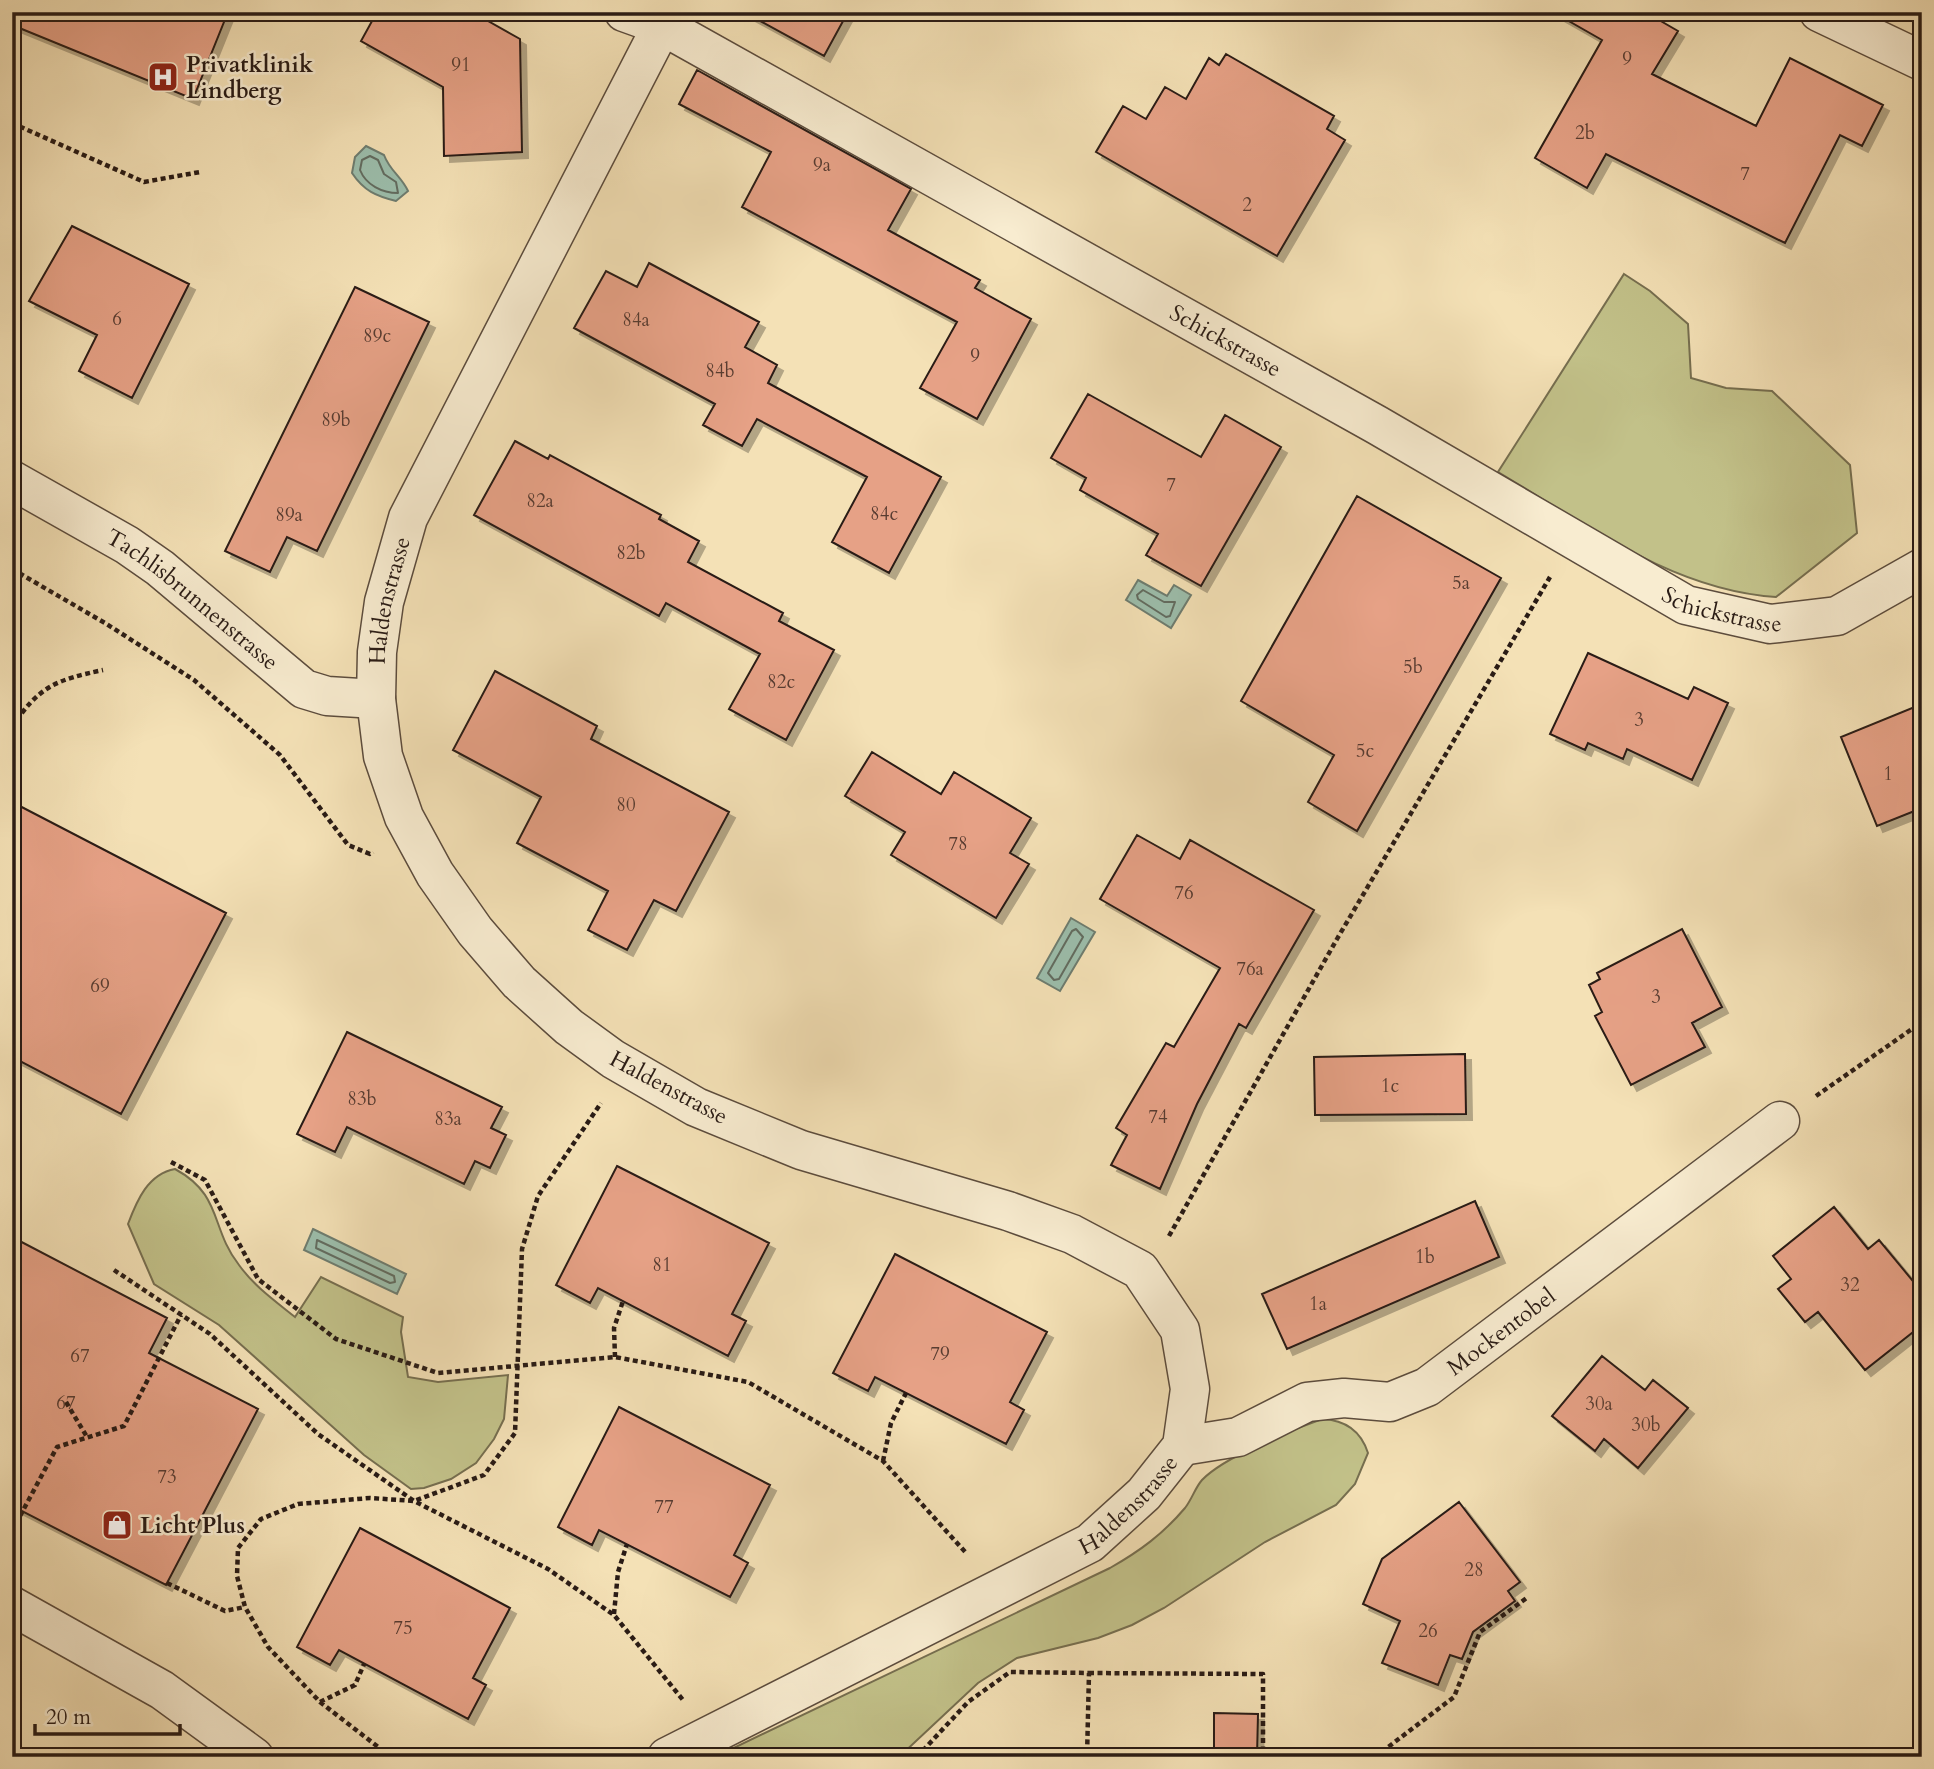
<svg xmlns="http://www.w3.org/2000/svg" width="1934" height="1769" font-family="Cardo,serif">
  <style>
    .green { fill: #c2c189; stroke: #766e4f; stroke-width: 2 }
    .water { fill: #9cbeac; stroke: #6e7d70; stroke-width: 2 }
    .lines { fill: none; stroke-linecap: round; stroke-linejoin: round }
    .shore { stroke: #626c60; stroke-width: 2 }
    .building { fill: #e6a186; stroke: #291b15; stroke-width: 2; filter: url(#shadow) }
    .minor-casing { stroke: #5c4c3d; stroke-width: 41 }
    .path { stroke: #291b15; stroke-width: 4.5; stroke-dasharray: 5 3.5; stroke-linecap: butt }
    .minor { stroke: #f8ecd0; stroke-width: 38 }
    .labels { text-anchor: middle; stroke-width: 5; stroke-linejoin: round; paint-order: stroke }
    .number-label { font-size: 19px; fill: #583c31 }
    .poi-label { font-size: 23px; font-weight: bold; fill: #291b15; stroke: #f8ecd0; text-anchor: start }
    .street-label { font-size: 23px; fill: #291b15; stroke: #f8ecd0 }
  </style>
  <defs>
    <filter id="shadow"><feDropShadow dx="6" dy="6" stdDeviation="0" flood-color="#0004"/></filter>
  </defs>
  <rect width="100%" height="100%" fill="#f4e1b6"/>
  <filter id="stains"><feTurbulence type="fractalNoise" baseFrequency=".00286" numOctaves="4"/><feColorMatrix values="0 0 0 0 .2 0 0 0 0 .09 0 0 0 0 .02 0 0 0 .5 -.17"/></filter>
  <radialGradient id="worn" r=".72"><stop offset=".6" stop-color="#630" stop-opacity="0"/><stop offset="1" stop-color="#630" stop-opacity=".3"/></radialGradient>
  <path class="green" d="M 1624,274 L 1650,291 L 1688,324 L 1691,378 L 1726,388 L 1772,391 L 1850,465 L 1857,533 L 1776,597 C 1672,590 1586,524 1498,472 Z
    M 175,1169 C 223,1195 210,1228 239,1265 C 254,1286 275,1301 295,1317 L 321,1277 L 403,1317 L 401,1332 L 408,1377 L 438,1382 L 508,1375 L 504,1419 L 494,1439 L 476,1463 L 451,1479 L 424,1488 L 411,1489 L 364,1455 L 219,1325 L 154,1284 L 128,1224 C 137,1200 148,1174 175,1169 Z
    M 1322,1419 C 1345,1420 1361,1431 1368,1453 L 1355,1484 L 1336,1505 L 1265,1542 L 1164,1608 L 1132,1625 L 1098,1638 L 1017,1658 L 978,1683 L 899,1757 L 724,1757 L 721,1754 L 1110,1568 C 1140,1551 1163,1534 1185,1508 C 1192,1499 1195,1488 1202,1480 C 1224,1457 1291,1430 1322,1419 Z"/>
  <path class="water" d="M 366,146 L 384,155 C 390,171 401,176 408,191 L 396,201 C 376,196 364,191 352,173 L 355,157 Z
    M 1138,580 L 1167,596 L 1174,585 L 1191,595 L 1171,628 L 1126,600 Z
    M 1071,918 L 1095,932 L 1060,991 L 1037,978 Z
    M 313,1229 L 406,1274 L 397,1294 L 304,1250 Z"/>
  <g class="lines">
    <path class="shore" d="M 370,156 L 378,160 L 384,174 L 396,182 L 398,193 C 382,193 366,185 360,170 L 362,160 Z
      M 1143,590 L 1164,602 L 1175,602 L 1170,616 L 1166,617 L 1138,599 L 1137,595 Z
      M 1076,929 L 1083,937 L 1059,979 L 1054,980 L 1048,973 L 1072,931 Z
      M 317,1240 L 394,1276 L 395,1282 L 390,1283 L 316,1248 Z"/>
  </g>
  <path class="building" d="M 12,12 L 228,12 L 193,99 L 12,25 Z
    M 377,12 L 472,12 L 520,39 L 522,152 L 444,156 L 443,87 L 361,41 Z
    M 744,12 L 848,12 L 824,56 Z
    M 1553,12 L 1645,12 L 1678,31 L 1652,74 L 1756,126 L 1790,58 L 1883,105 L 1862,146 L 1840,135 L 1785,243 L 1606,154 L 1587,188 L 1535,158 L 1602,40 Z
    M 1226,54 L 1334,116 L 1327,129 L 1345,140 L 1277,256 L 1096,152 L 1123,106 L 1146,119 L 1165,87 L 1186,99 L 1209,58 L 1219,65 Z
    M 697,70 L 911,189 L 888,230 L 980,280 L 975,288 L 1031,319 L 977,419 L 920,388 L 957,322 L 742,207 L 771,152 L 679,104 Z
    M 72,226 L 189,284 L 132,398 L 79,371 L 97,335 L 29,301 Z
    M 649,263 L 759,322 L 745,347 L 777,365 L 768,383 L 941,477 L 889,573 L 832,542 L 867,477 L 757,419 L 742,446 L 703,425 L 715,404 L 574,328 L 606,271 L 637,287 Z
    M 355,287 L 429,322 L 317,551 L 287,537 L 270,572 L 225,551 Z
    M 1088,394 L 1201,457 L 1225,415 L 1281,447 L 1201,586 L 1146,555 L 1158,534 L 1080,490 L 1086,478 L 1051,458 Z
    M 515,441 L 548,459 L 550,455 L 661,515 L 659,519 L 699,541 L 688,562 L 783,613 L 779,621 L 834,650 L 786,740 L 729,709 L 760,654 L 666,603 L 659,616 L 474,515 Z
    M 1357,496 L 1501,578 L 1357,831 L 1308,802 L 1334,755 L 1241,701 Z
    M 1588,653 L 1688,699 L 1694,687 L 1728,703 L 1692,780 L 1627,749 L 1623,759 L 1588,743 L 1585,750 L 1550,734 Z
    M 495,671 L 597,726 L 591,739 L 729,812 L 676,911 L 654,900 L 627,950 L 588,930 L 608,891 L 517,843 L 541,797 L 453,750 Z
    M 1922,704 L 1922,808 L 1877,826 L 1841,737 Z
    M 872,752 L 941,794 L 954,772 L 1031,818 L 1010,853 L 1029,864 L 996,918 L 891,855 L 905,832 L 845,796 Z
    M 12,802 L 226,913 L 121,1114 L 12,1057 Z
    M 1137,835 L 1180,859 L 1190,840 L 1314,910 L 1246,1028 L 1239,1024 L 1197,1104 L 1160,1189 L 1111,1165 L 1127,1135 L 1116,1128 L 1166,1043 L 1174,1047 L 1220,968 L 1100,899 Z
    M 1682,929 L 1722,1007 L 1692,1023 L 1705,1047 L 1631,1085 L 1595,1016 L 1602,1012 L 1589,985 L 1600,979 L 1597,973 Z
    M 347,1032 L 502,1107 L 491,1128 L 506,1135 L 490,1168 L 475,1161 L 464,1184 L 347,1127 L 335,1152 L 297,1134 Z
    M 1465,1054 L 1466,1114 L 1315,1115 L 1314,1057 Z
    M 617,1166 L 769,1243 L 732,1314 L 746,1321 L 728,1356 L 598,1288 L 590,1303 L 556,1285 Z
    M 1475,1201 L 1499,1257 L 1287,1349 L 1262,1294 Z
    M 1834,1207 L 1868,1249 L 1879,1240 L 1922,1292 L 1922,1325 L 1865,1370 L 1818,1312 L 1805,1322 L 1778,1289 L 1791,1279 L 1773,1256 Z
    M 12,1237 L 167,1318 L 149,1353 L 258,1409 L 166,1585 L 12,1506 Z
    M 895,1254 L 1047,1332 L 1010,1402 L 1024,1410 L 1006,1444 L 875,1377 L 868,1391 L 833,1373 Z
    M 1602,1356 L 1645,1390 L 1653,1380 L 1688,1408 L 1638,1468 L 1604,1439 L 1595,1451 L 1552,1416 Z
    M 619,1407 L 770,1485 L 734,1555 L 748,1563 L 730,1597 L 599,1530 L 592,1545 L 558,1527 Z
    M 1459,1502 L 1520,1582 L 1508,1591 L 1515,1601 L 1473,1632 L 1462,1659 L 1450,1655 L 1438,1685 L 1382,1663 L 1400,1621 L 1363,1604 L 1382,1559 Z
    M 360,1528 L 510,1608 L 473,1678 L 486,1685 L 468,1719 L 339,1650 L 330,1665 L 297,1647 Z
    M 1214,1713 L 1258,1714 L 1257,1757 L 1214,1757 Z"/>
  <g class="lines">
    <g class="minor-casing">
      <g id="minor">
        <path id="s1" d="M 624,12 L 663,26 L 1377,425 L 1686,605 L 1770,624 L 1837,616 L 1922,568"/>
        <path d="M 1819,12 L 1922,61"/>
        <path id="s2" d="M 12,480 L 127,545 L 160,568 L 304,689 L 327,696 L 376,699"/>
        <path id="s3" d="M 1182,1446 L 1238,1437 L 1307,1402 L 1344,1398 L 1390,1402 L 1427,1387 L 1780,1121"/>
        <path d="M 12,1606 L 162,1690 L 254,1757"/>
        <path id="s4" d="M 667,1757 L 1090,1543 L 1144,1494 L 1182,1446 L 1190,1389 L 1180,1330 L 1140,1270 L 1072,1234 L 1008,1211 L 801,1150 L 696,1107 L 613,1059 L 569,1027 L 519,982 L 475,931 L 435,874 L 404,817 L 383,756 L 376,699 L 377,652 L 384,602 L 408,518 L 669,12"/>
      </g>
    </g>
    <path class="path" d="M 12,123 L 144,182 L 200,172
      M 12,569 L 105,623 L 194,680 L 280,755 L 348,845 L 370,854 L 373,852
      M 12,727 C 39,686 56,680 103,670
      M 1816,1096 L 1922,1022
      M 171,1162 L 205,1180 L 258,1279 L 336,1339 L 438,1373 L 615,1357 L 748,1382 L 883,1461 L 967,1554
      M 1169,1236 L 1337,939 L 1550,577
      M 114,1270 L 210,1334 L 318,1434 L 414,1501 L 548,1569 L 614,1615 L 683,1700
      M 615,1357 L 614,1328 L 623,1301
      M 66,1402 L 87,1437
      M 883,1461 L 891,1423 L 906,1393
      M 12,1531 L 57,1447 L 124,1426 L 181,1315
      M 167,1583 L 225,1611 L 245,1607
      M 614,1614 L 618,1572 L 627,1544
      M 1089,1673 L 1263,1674 L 1263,1757
      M 320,1702 L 355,1685 L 364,1664
      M 391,1757 L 320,1702 L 268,1647 L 245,1607 L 237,1576 L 238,1548 L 261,1519 L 298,1504 L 370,1498 L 414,1501 L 484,1475 L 515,1433 L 522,1249 L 538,1196 L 601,1103
      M 917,1757 L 968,1702 L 1010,1672 L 1089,1673 L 1087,1757
      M 1375,1757 L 1454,1697 L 1480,1632 L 1528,1597"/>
    <use href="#minor" class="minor"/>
  </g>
  <defs>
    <g id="hospital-square" transform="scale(1.575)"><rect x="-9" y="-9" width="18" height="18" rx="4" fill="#8f2418" stroke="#f8ecd0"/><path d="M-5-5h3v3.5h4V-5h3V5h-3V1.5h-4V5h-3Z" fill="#fff"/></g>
    <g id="shop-square" transform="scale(1.575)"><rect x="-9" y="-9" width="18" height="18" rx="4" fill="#8f2418" stroke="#f8ecd0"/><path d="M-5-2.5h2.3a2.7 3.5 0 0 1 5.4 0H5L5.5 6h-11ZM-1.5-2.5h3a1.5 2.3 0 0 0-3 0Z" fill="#fff"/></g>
  </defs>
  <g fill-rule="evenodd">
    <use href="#hospital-square" x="163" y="77"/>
    <use href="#shop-square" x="117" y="1525"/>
  </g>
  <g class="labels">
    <g class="number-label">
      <text x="1627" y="65">9</text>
      <text x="461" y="71">91</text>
      <text x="1585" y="139">2b</text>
      <text x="822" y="171">9a</text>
      <text x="1745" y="180">7</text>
      <text x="1247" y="211">2</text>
      <text x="117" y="325">6</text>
      <text x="636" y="326">84a</text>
      <text x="377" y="342">89c</text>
      <text x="975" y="362">9</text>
      <text x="720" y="377">84b</text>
      <text x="336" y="426">89b</text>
      <text x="1171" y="491">7</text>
      <text x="540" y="507">82a</text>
      <text x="884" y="520">84c</text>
      <text x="289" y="521">89a</text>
      <text x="631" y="559">82b</text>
      <text x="1461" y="589">5a</text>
      <text x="1413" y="673">5b</text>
      <text x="781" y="688">82c</text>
      <text x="1639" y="726">3</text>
      <text x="1365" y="757">5c</text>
      <text x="1888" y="780">1</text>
      <text x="626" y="811">80</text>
      <text x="958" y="850">78</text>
      <text x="1184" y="899">76</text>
      <text x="1250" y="975">76a</text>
      <text x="100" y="992">69</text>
      <text x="1656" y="1003">3</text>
      <text x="1390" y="1092">1c</text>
      <text x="362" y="1105">83b</text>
      <text x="1158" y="1123">74</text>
      <text x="448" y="1125">83a</text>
      <text x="1425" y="1263">1b</text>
      <text x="662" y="1271">81</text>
      <text x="1850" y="1291">32</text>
      <text x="1318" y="1310">1a</text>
      <text x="940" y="1360">79</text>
      <text x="80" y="1362">67</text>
      <text x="66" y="1409">67</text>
      <text x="1599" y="1410">30a</text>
      <text x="1646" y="1431">30b</text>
      <text x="167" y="1483">73</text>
      <text x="664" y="1513">77</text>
      <text x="1474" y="1576">28</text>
      <text x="403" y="1634">75</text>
      <text x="1428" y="1637">26</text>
    </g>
    <g class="poi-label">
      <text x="186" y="72">Privatklinik<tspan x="186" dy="26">Lindberg</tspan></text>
      <text x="140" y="1533">Licht Plus</text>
    </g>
    <g class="street-label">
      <text dy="8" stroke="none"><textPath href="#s1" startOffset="686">Schickstrasse</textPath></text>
      <text dy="8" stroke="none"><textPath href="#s2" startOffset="217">Tachlisbrunnenstrasse</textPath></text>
      <text dy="8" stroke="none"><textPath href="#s4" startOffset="1913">Haldenstrasse</textPath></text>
      <text dy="8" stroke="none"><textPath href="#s1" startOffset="1253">Schickstrasse</textPath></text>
      <text transform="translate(669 1087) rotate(28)" y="8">Haldenstrasse</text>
      <text dy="8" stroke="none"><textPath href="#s3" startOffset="350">Mockentobel</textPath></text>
      <text dy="8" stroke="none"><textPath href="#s4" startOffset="528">Haldenstrasse</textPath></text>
    </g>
  </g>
  <rect width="1934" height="1769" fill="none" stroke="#f4e1b6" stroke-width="42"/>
  <rect x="14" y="14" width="1906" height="1741" fill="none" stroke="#291b15" stroke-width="3.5"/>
  <rect x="21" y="21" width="1892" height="1727" fill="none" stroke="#291b15" stroke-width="2"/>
  <path d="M35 1724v10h145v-10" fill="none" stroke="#291b15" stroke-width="3.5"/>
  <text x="46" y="1724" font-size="21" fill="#291b15" stroke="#f8ecd0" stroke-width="5" paint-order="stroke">20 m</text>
  <rect width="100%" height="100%" filter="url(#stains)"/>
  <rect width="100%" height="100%" fill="url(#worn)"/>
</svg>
